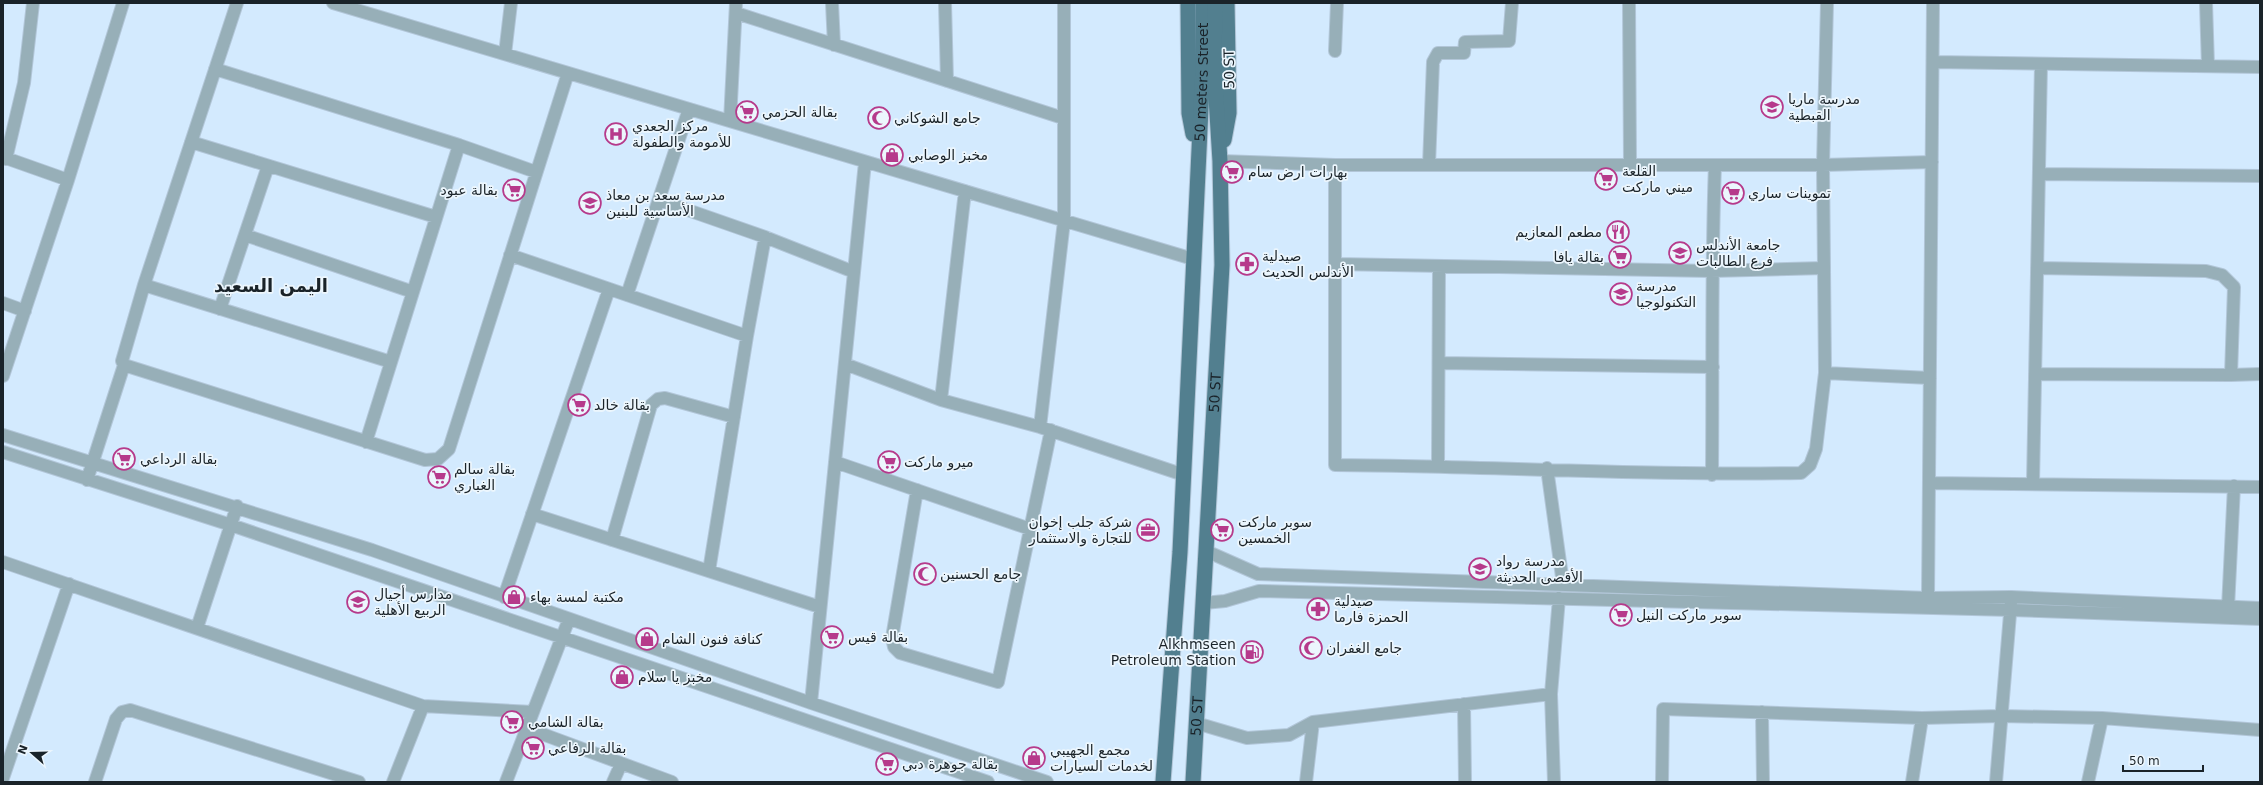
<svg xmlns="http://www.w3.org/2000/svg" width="2263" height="785" font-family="'DejaVu Sans',Vazirmatn,sans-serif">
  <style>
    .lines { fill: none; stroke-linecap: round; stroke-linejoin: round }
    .minor-casing { stroke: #b2c6d8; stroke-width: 14 }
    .major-casing { stroke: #b2c6d8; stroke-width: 17 }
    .minor { stroke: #97afb8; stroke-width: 12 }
    .major { stroke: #527f8f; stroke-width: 15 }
    .labels { text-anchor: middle; stroke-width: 3.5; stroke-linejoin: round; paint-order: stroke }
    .street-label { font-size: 14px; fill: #1a2329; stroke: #ecf6fd }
    .poi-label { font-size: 14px; fill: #1a2329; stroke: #ecf6fd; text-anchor: start }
    .district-label { font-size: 18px; font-weight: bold; fill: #1a2329; stroke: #ecf6fd }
  </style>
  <rect width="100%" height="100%" fill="#d3eafe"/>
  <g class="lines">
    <g class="minor-casing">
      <path id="minor" d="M 237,3 L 144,285 L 122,361 L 124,365 L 425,460 L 438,459 L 449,449 L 568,73
        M 333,3 L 1193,259
        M 832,3 L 834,45
        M 945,3 L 947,81
        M 1629,3 L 1630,164
        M 2206,3 L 2208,66
        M 736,13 L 1063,118
        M 1335,51 L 1337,3
        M 505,54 L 511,3
        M 1933,62 L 2260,67
        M 215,69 L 459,145 L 536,172
        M 730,121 L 736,3
        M 191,142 L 436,217
        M 3,157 L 68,180
        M 6,159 L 24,83 L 33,3
        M 1220,161 L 1335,165 L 1823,165 L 1932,162
        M 1335,165 L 1335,465 C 1490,466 1646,476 1801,473 L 1810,465 L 1816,449 L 1825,373 L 1823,165 L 1827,3
        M 1429,165 L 1433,62 L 1438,53 L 1464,53 L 1465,42 L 1509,41 L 1512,3
        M 2039,174 L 2260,176
        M 659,200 L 765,237 L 854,272
        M 245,235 L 413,292
        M 510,255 L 747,336
        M 1336,264 L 1711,271 L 1824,268
        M 144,285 L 391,362
        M 627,295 L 689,109
        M 3,303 L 25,311
        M 220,309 L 268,166
        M 1439,363 L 1713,367
        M 845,364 L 941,400 L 1040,427 L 1184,475
        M 1825,373 L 1930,378
        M 2035,374 L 2231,375 L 2234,287 L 2222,275 L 2206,271 L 2037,268
        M 2231,375 L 2260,374
        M 3,376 L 68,180 L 123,3
        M 941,400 L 965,191
        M 1040,427 L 1064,221 L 1064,3
        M 3,435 L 372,550 L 811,703 L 1047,782
        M 366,442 L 459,145
        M 3,452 L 231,525 L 988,782
        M 835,462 L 1030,529
        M 1438,465 L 1439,267
        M 1547,468 L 1563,584
        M 1712,475 C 1713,371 1711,268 1715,165
        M 87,480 L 124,365
        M 1929,483 L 2260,487
        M 2033,483 L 2041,64
        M 917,490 L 892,638 L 894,647 L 900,653 L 998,682 L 1051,430
        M 532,514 L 820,607
        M 612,540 L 651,405 L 658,399 L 665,398 L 734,417
        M 1206,551 L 1258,574 L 1928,598 L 2011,597 L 2260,608
        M 3,562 L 423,706 L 533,712
        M 709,571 L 747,336 L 765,237
        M 504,597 L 609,289
        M 1928,598 L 1933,3
        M 1204,603 L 1225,601 L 1259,591 L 2011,610 L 2260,619
        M 2228,608 L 2234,486
        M 197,628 L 237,506
        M 811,703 L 865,162
        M 1464,704 L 1465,782
        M 1762,712 L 1763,782
        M 1196,723 L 1247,738 L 1289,735 L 1313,722 L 1551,694
        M 526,728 L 672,782
        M 3,778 L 69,584
        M 95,782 L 116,719 L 122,712 L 130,710 L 359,782
        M 393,782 L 423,706
        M 506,782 L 569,619
        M 613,782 L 621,764
        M 1306,782 L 1313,722
        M 1554,782 L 1551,694 L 1559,598
        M 1662,782 L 1663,709 L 1922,718 L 2001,716 L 2102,718 L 2260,730
        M 1912,782 L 1922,718
        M 1996,782 L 2011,602
        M 2088,782 L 2102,718"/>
    </g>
    <g class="major-casing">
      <g id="major">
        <path d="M 1188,3 L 1189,113 L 1193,134"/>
        <path d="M 1224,140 L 1229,113 L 1227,3"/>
        <path id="s1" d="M 1163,782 L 1180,552 L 1203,66 L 1203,3"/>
        <path id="s2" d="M 1193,782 L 1222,265 L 1220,161 L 1214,66 L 1215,3"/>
      </g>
    </g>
    <use href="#minor" class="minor"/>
    <use href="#major" class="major"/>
  </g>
  <defs>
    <g id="school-ring" transform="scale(1.15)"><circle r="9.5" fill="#ecf6fd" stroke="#b63a8b" stroke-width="1.5"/><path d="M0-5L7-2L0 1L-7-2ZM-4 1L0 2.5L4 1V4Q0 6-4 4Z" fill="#b63a8b"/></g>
    <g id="supermarket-ring" transform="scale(1.15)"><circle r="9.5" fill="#ecf6fd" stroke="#b63a8b" stroke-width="1.5"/><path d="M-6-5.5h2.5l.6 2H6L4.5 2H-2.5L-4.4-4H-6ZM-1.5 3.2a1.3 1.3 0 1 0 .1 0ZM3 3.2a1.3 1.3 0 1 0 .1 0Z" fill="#b63a8b"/></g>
    <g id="mosque-ring" transform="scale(1.15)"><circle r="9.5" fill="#ecf6fd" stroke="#b63a8b" stroke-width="1.5"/><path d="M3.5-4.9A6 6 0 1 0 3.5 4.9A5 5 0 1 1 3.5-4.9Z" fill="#b63a8b"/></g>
    <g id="hospital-ring" transform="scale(1.15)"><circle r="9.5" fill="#ecf6fd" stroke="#b63a8b" stroke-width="1.5"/><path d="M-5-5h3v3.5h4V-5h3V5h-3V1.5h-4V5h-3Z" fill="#b63a8b"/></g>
    <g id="shop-ring" transform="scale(1.15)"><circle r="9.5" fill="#ecf6fd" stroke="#b63a8b" stroke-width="1.5"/><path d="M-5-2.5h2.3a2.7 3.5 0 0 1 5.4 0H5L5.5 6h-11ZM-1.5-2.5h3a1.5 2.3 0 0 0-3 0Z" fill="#b63a8b"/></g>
    <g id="restaurant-ring" transform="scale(1.15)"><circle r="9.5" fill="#ecf6fd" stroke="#b63a8b" stroke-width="1.5"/><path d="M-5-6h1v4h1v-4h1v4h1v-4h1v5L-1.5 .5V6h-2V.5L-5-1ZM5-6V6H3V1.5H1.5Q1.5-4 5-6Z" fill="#b63a8b"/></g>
    <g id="university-ring" transform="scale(1.15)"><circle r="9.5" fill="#ecf6fd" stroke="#b63a8b" stroke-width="1.5"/><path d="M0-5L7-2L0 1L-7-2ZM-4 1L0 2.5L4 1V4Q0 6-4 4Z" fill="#b63a8b"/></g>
    <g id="pharmacy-ring" transform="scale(1.15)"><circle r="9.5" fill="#ecf6fd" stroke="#b63a8b" stroke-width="1.5"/><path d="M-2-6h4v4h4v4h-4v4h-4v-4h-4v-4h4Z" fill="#b63a8b"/></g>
    <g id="office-ring" transform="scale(1.15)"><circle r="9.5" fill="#ecf6fd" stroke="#b63a8b" stroke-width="1.5"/><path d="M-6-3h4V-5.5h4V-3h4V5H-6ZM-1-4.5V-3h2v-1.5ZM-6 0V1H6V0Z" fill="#b63a8b"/></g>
    <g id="fuel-ring" transform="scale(1.15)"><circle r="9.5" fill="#ecf6fd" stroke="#b63a8b" stroke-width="1.5"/><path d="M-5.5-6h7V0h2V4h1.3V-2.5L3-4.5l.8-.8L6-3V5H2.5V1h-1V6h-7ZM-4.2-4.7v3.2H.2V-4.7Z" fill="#b63a8b"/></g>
  </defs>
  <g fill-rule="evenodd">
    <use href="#school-ring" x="1772" y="107"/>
    <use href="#supermarket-ring" x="747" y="112"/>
    <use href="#mosque-ring" x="879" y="118"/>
    <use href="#hospital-ring" x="616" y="134"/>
    <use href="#shop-ring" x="892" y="155"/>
    <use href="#supermarket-ring" x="1232" y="172"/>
    <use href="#supermarket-ring" x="1606" y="179"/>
    <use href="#supermarket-ring" x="514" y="190"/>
    <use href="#supermarket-ring" x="1733" y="193"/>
    <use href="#school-ring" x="590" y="203"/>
    <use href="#restaurant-ring" x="1618" y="232"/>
    <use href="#university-ring" x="1680" y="253"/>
    <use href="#supermarket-ring" x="1620" y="257"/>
    <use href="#pharmacy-ring" x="1247" y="264"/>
    <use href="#school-ring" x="1621" y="294"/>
    <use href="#supermarket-ring" x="579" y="405"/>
    <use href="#supermarket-ring" x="124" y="459"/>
    <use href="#supermarket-ring" x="889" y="462"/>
    <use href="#supermarket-ring" x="439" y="477"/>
    <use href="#office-ring" x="1148" y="530"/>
    <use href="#supermarket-ring" x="1222" y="530"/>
    <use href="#school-ring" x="1480" y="569"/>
    <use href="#mosque-ring" x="925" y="574"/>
    <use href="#shop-ring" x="514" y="597"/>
    <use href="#school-ring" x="358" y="602"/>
    <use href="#pharmacy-ring" x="1318" y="609"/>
    <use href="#supermarket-ring" x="1621" y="615"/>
    <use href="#supermarket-ring" x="832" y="637"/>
    <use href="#shop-ring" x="647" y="639"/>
    <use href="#mosque-ring" x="1311" y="648"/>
    <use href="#fuel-ring" x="1252" y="652"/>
    <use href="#shop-ring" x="622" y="677"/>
    <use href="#supermarket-ring" x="512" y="722"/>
    <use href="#supermarket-ring" x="533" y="748"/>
    <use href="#shop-ring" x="1034" y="758"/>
    <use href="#supermarket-ring" x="887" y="764"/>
  </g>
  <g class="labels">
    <g class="street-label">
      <text transform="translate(1229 69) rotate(-91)" y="5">50 ST</text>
      <text dy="5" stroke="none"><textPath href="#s1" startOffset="701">50 meters Street</textPath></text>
      <text dy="5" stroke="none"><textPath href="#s2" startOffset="390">50 ST</textPath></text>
      <text dy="5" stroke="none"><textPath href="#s2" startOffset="66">50 ST</textPath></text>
    </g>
    <g class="poi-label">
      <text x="1788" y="104">مدرسة ماريا<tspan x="1788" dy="16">القبطية</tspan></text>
      <text x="762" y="117">بقالة الحزمي</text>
      <text x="894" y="123">جامع الشوكاني</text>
      <text x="632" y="131">مركز الجعدي<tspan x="632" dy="16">للأمومة والطفولة</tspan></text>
      <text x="908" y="160">مخبز الوصابي</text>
      <text x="1622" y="176">القلعة<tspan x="1622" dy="16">ميني ماركت</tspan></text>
      <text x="1248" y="177">بهارات ارض سام</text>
      <text x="498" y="195" text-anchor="end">بقالة عبود</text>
      <text x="1748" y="198">تموينات ساري</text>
      <text x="606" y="200">مدرسة سعد بن معاذ<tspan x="606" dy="16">الأساسية للبنين</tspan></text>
      <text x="1602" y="237" text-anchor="end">مطعم المعازيم</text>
      <text x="1696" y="250">جامعة الأندلس<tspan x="1696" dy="16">فرع الطالبات</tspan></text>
      <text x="1262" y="261">صيدلية<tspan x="1262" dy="16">الأندلس الحديث</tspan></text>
      <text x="1604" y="262" text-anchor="end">بقالة يافا</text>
      <text x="1636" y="291">مدرسة<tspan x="1636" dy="16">التكنولوجيا</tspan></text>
      <text x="594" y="410">بقالة خالد</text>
      <text x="140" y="464">بقالة الرداعي</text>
      <text x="904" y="467">ميرو ماركت</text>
      <text x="454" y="474">بقالة سالم<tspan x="454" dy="16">الغباري</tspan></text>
      <text x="1132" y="527" text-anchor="end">شركة جلب إخوان<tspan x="1132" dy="16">للتجارة والاستثمار</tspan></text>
      <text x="1238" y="527">سوبر ماركت<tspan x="1238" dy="16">الخمسين</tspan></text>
      <text x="1496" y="566">مدرسة رواد<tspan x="1496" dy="16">الأقصى الحديثة</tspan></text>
      <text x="940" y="579">جامع الحسنين</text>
      <text x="374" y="599">مدارس أجيال<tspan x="374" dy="16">الربيع الأهلية</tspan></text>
      <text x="530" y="602">مكتبة لمسة بهاء</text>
      <text x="1334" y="606">صيدلية<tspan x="1334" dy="16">الحمزة فارما</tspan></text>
      <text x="1636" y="620">سوبر ماركت النيل</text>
      <text x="848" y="642">بقالة قيس</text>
      <text x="662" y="644">كنافة فنون الشام</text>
      <text x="1236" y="649" text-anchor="end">Alkhmseen<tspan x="1236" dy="16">Petroleum Station</tspan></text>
      <text x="1326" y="653">جامع الغفران</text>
      <text x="638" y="682">مخبز يا سلام</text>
      <text x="528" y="727">بقالة الشامي</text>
      <text x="548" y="753">بقالة الرفاعي</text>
      <text x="1050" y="755">مجمع الجهيبي<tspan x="1050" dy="16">لخدمات السيارات</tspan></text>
      <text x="902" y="769">بقالة جوهرة دبي</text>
    </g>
    <g class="district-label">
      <text x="271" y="292">اليمن السعيد</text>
    </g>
  </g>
  <rect width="2263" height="785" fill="none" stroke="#1a2329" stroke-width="8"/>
  <g transform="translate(32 753) rotate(290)" stroke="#ecf6fd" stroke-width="3" paint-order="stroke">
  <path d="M0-3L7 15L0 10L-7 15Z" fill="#1a2329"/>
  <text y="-6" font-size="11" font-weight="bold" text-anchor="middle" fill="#1a2329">N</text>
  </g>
  <path d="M2123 765v6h80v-6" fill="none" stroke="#1a2329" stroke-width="2"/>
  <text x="2129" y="765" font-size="12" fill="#1a2329" stroke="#ecf6fd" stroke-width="3" paint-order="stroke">50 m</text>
</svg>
